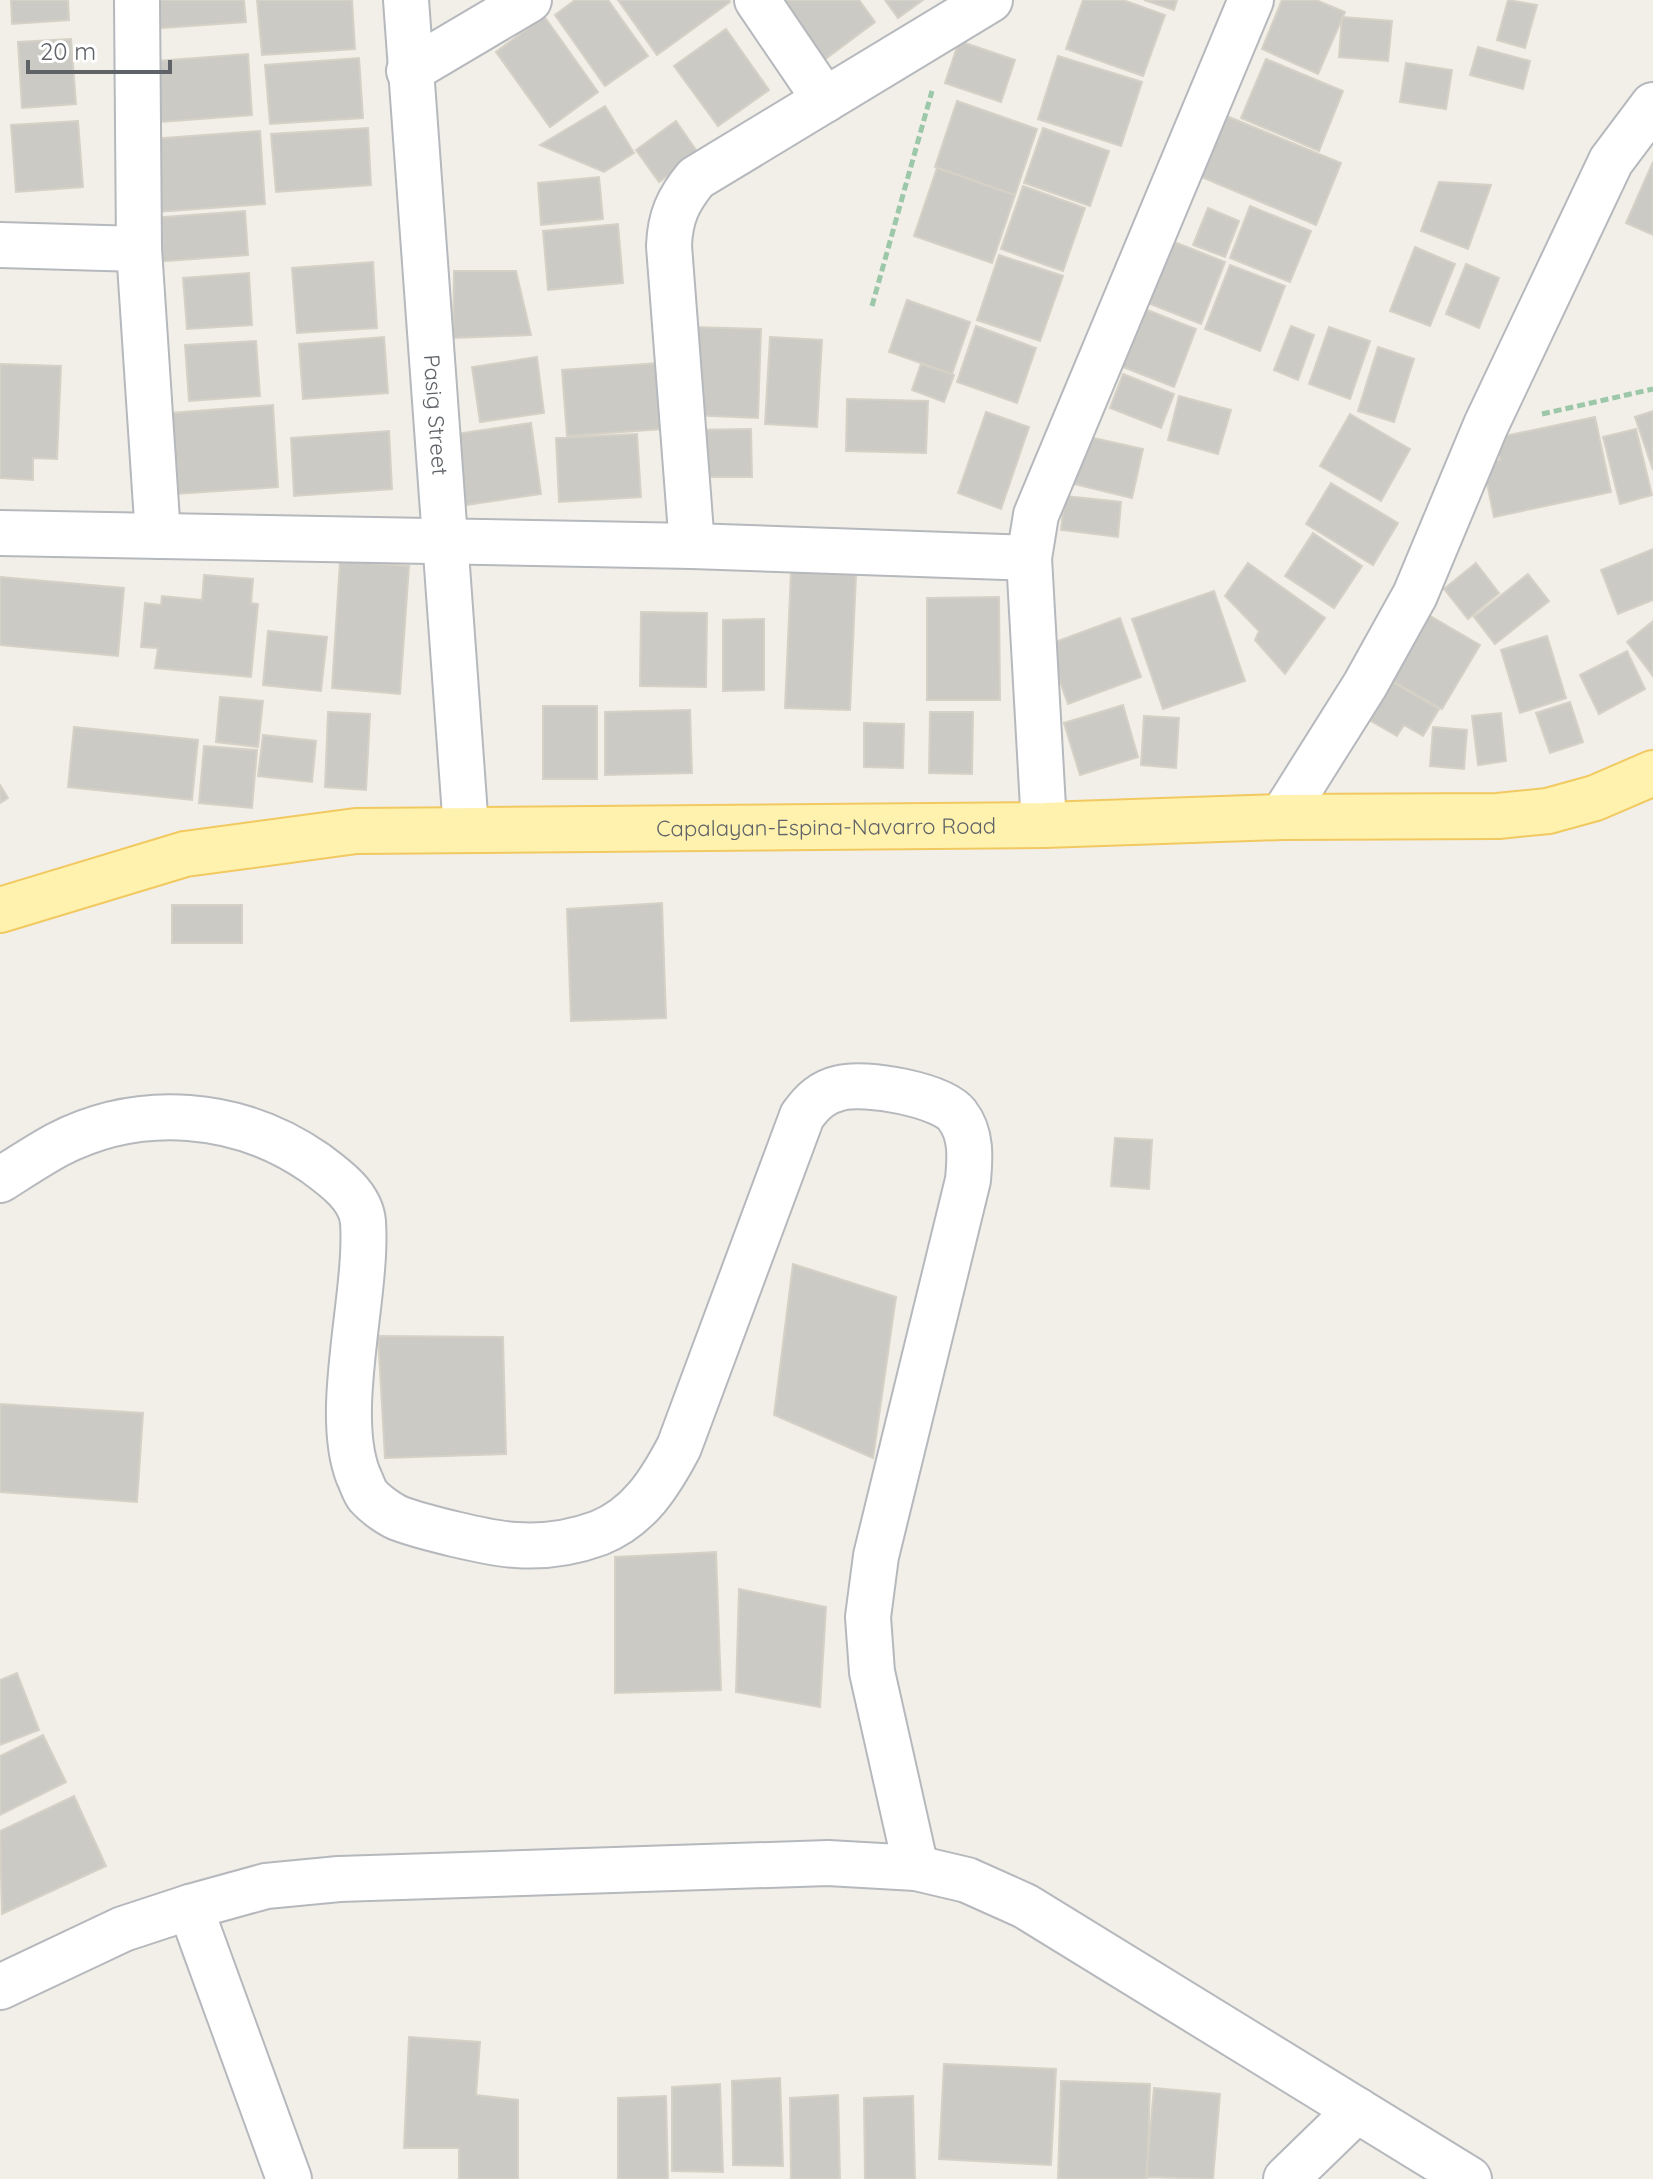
<svg xmlns="http://www.w3.org/2000/svg" width="1653" height="2179" font-family="Quicksand,sans-serif">
  <style>
    .building { fill: #cccac5; stroke: #d6d1c6; stroke-width: 2 }
    .lines { fill: none; stroke-linecap: round; stroke-linejoin: round }
    .minor-casing { stroke: #b5b8bc; stroke-width: 48 }
    .major-casing { stroke: #f2c960; stroke-width: 48 }
    .path { stroke: #9cc7a9; stroke-width: 5; stroke-dasharray: 8 4; stroke-linecap: butt }
    .minor { stroke: #fff; stroke-width: 44 }
    .major { stroke: #fff2af; stroke-width: 44 }
    .labels { text-anchor: middle; stroke-width: 7; stroke-linejoin: round; paint-order: stroke }
    .street-label { font-size: 22px; fill: #5f6368; stroke: #fff }
  </style>
  <rect width="100%" height="100%" fill="#f1efe8"/>
  <path class="building" d="M 11,0 L 68,0 L 69,20 L 12,24 Z
    M 146,0 L 244,0 L 246,22 L 148,29 Z
    M 257,0 L 352,0 L 355,49 L 262,55 Z
    M 575,0 L 608,0 L 648,56 L 605,86 L 555,15 Z
    M 618,0 L 729,0 L 730,2 L 657,55 Z
    M 768,0 L 859,0 L 875,22 L 816,66 Z
    M 885,0 L 923,0 L 898,18 Z
    M 1083,0 L 1123,0 L 1165,15 L 1143,76 L 1066,49 Z
    M 1144,0 L 1177,0 L 1174,10 Z
    M 1282,0 L 1316,0 L 1345,12 L 1318,74 L 1262,49 Z
    M 1508,0 L 1537,5 L 1525,48 L 1497,40 Z
    M 544,16 L 598,92 L 550,127 L 496,52 Z
    M 1342,17 L 1392,21 L 1388,61 L 1339,57 Z
    M 726,29 L 769,90 L 718,126 L 674,66 Z
    M 71,39 L 76,104 L 22,108 L 18,42 Z
    M 959,41 L 1015,60 L 1001,102 L 945,83 Z
    M 1478,47 L 1530,61 L 1523,89 L 1470,75 Z
    M 248,54 L 252,115 L 161,122 L 157,61 Z
    M 1058,56 L 1142,82 L 1121,146 L 1038,119 Z
    M 359,58 L 363,118 L 270,124 L 265,65 Z
    M 1266,59 L 1343,91 L 1319,151 L 1241,118 Z
    M 1406,63 L 1452,70 L 1446,109 L 1400,102 Z
    M 957,101 L 1037,129 L 1015,195 L 935,167 Z
    M 605,106 L 634,153 L 604,172 L 540,145 Z
    M 1224,115 L 1341,163 L 1316,225 L 1199,176 Z
    M 78,121 L 83,187 L 16,192 L 11,125 Z
    M 676,121 L 698,153 L 659,182 L 636,150 Z
    M 368,128 L 371,185 L 276,192 L 271,134 Z
    M 1043,128 L 1109,151 L 1090,206 L 1024,183 Z
    M 260,131 L 265,204 L 156,212 L 151,139 Z
    M 1653,162 L 1653,235 L 1626,223 Z
    M 937,168 L 1015,195 L 992,263 L 914,236 Z
    M 599,177 L 603,219 L 541,225 L 538,183 Z
    M 1439,182 L 1491,185 L 1468,249 L 1421,231 Z
    M 1023,186 L 1085,208 L 1063,271 L 1001,249 Z
    M 1250,206 L 1311,231 L 1290,282 L 1230,258 Z
    M 1208,208 L 1239,221 L 1225,257 L 1193,245 Z
    M 245,211 L 248,255 L 153,262 L 151,218 Z
    M 618,224 L 623,283 L 548,290 L 543,231 Z
    M 1159,236 L 1225,262 L 1201,324 L 1135,298 Z
    M 1415,247 L 1455,264 L 1430,326 L 1390,311 Z
    M 999,255 L 1063,276 L 1040,341 L 977,320 Z
    M 373,262 L 377,328 L 297,333 L 292,268 Z
    M 1466,264 L 1499,278 L 1479,328 L 1446,314 Z
    M 1230,265 L 1285,286 L 1260,351 L 1205,329 Z
    M 454,271 L 516,271 L 531,335 L 453,338 Z
    M 249,273 L 252,325 L 187,329 L 183,278 Z
    M 907,300 L 970,322 L 952,374 L 889,352 Z
    M 1137,306 L 1196,329 L 1174,387 L 1115,364 Z
    M 976,326 L 1036,348 L 1017,403 L 957,382 Z
    M 1291,326 L 1314,335 L 1298,380 L 1274,370 Z
    M 692,327 L 761,329 L 758,418 L 689,415 Z
    M 1329,327 L 1370,341 L 1350,399 L 1309,384 Z
    M 384,337 L 388,393 L 303,399 L 299,344 Z
    M 770,337 L 822,340 L 817,427 L 765,424 Z
    M 256,341 L 260,396 L 189,401 L 185,345 Z
    M 1378,347 L 1414,359 L 1394,422 L 1358,411 Z
    M 537,357 L 544,413 L 480,422 L 472,367 Z
    M 658,363 L 662,429 L 567,436 L 562,370 Z
    M 0,364 L 61,366 L 57,459 L 33,458 L 33,480 L 0,478 Z
    M 921,364 L 954,375 L 944,402 L 912,390 Z
    M 1123,374 L 1174,394 L 1161,428 L 1110,408 Z
    M 1179,396 L 1231,410 L 1218,454 L 1168,440 Z
    M 847,399 L 928,401 L 926,453 L 846,451 Z
    M 273,405 L 278,487 L 176,494 L 171,413 Z
    M 1653,411 L 1653,470 L 1635,417 Z
    M 986,412 L 1029,427 L 1001,509 L 958,493 Z
    M 1350,414 L 1410,449 L 1381,501 L 1320,466 Z
    M 1595,417 L 1611,492 L 1494,517 L 1483,464 L 1500,460 L 1495,438 Z
    M 531,423 L 541,494 L 459,506 L 449,435 Z
    M 751,429 L 752,477 L 690,477 L 690,430 Z
    M 1636,429 L 1652,495 L 1620,504 L 1603,437 Z
    M 389,431 L 392,489 L 294,496 L 291,438 Z
    M 637,434 L 641,497 L 559,502 L 556,438 Z
    M 1080,435 L 1143,449 L 1132,498 L 1070,483 Z
    M 1331,483 L 1398,523 L 1373,565 L 1306,524 Z
    M 1065,496 L 1121,502 L 1118,537 L 1061,530 Z
    M 1313,533 L 1362,566 L 1334,608 L 1285,576 Z
    M 1653,549 L 1653,600 L 1618,614 L 1601,570 Z
    M 340,561 L 409,566 L 400,694 L 332,688 Z
    M 1248,563 L 1325,618 L 1285,674 L 1255,640 L 1259,631 L 1225,596 Z
    M 1476,563 L 1499,593 L 1468,619 L 1444,589 Z
    M 791,572 L 856,575 L 850,710 L 785,708 Z
    M 1528,574 L 1549,601 L 1495,644 L 1474,617 Z
    M 204,575 L 253,579 L 251,603 L 258,604 L 251,677 L 155,668 L 158,648 L 141,647 L 145,603 L 161,605 L 162,596 L 202,600 Z
    M 0,577 L 124,588 L 118,656 L 0,645 Z
    M 1214,591 L 1245,681 L 1163,709 L 1132,619 Z
    M 999,597 L 1000,700 L 927,700 L 927,598 Z
    M 641,612 L 707,613 L 706,687 L 640,686 Z
    M 1427,614 L 1480,645 L 1442,709 L 1389,679 Z
    M 1120,618 L 1141,677 L 1068,704 L 1047,645 Z
    M 764,619 L 764,690 L 723,691 L 723,620 Z
    M 1653,621 L 1653,676 L 1627,642 Z
    M 268,631 L 327,637 L 321,691 L 263,685 Z
    M 1547,636 L 1566,698 L 1520,713 L 1501,650 Z
    M 1627,651 L 1645,689 L 1599,714 L 1580,675 Z
    M 1391,681 L 1439,709 L 1423,736 L 1404,725 L 1397,736 L 1369,720 Z
    M 220,697 L 263,701 L 258,747 L 216,742 Z
    M 1570,702 L 1583,742 L 1550,753 L 1536,713 Z
    M 1123,705 L 1138,757 L 1080,775 L 1064,723 Z
    M 543,706 L 597,706 L 597,779 L 543,779 Z
    M 690,710 L 692,773 L 605,775 L 605,712 Z
    M 328,712 L 370,714 L 366,790 L 325,787 Z
    M 930,712 L 973,712 L 972,774 L 929,773 Z
    M 1501,713 L 1506,761 L 1478,765 L 1472,716 Z
    M 1144,716 L 1179,718 L 1176,768 L 1141,765 Z
    M 864,723 L 904,724 L 903,768 L 864,767 Z
    M 74,727 L 198,740 L 192,800 L 68,787 Z
    M 1433,727 L 1467,730 L 1464,769 L 1430,766 Z
    M 263,735 L 316,741 L 312,782 L 258,776 Z
    M 204,746 L 257,750 L 252,808 L 199,803 Z
    M 0,785 L 8,798 L 0,803 Z
    M 662,903 L 666,1018 L 571,1021 L 567,909 Z
    M 172,905 L 242,905 L 242,943 L 172,943 Z
    M 1115,1138 L 1152,1140 L 1149,1189 L 1111,1186 Z
    M 793,1264 L 896,1297 L 873,1458 L 774,1415 Z
    M 378,1336 L 503,1337 L 506,1454 L 385,1458 Z
    M 0,1404 L 143,1413 L 137,1502 L 0,1492 Z
    M 716,1552 L 721,1690 L 615,1693 L 615,1557 Z
    M 739,1589 L 826,1607 L 820,1707 L 736,1692 Z
    M 17,1673 L 39,1730 L 0,1745 L 0,1680 Z
    M 43,1735 L 66,1782 L 0,1815 L 0,1756 Z
    M 74,1796 L 106,1866 L 2,1914 L 0,1831 Z
    M 409,2037 L 480,2042 L 476,2095 L 518,2100 L 518,2179 L 459,2179 L 459,2148 L 404,2148 Z
    M 944,2064 L 1056,2069 L 1051,2165 L 939,2159 Z
    M 780,2078 L 783,2166 L 733,2165 L 732,2081 Z
    M 1061,2081 L 1150,2084 L 1147,2179 L 1058,2179 Z
    M 720,2084 L 723,2172 L 672,2171 L 672,2087 Z
    M 1154,2088 L 1220,2094 L 1213,2179 L 1146,2177 Z
    M 838,2095 L 840,2179 L 791,2179 L 790,2098 Z
    M 666,2096 L 668,2179 L 618,2179 L 618,2098 Z
    M 913,2096 L 915,2179 L 865,2179 L 864,2098 Z"/>
  <g class="lines">
    <g class="minor-casing">
      <g id="minor">
        <path d="M 137,0 L 139,249 L 158,536"/>
        <path id="s1" d="M 406,0 L 466,829"/>
        <path d="M 757,0 L 825,100"/>
        <path d="M 409,71 L 529,0"/>
        <path d="M 0,245 L 139,249"/>
        <path d="M 0,533 L 692,546 L 1029,558"/>
        <path d="M 692,546 L 669,246 C 670,217 678,200 696,178 L 990,0"/>
        <path d="M 1282,817 L 1365,685 L 1415,595 L 1486,425 L 1611,161 L 1653,105"/>
        <path d="M 1044,825 L 1029,558 L 1036,515 L 1251,0"/>
        <path d="M 0,1180 C 19,1168 37,1156 57,1145 C 140,1102 239,1110 315,1163 C 334,1177 361,1196 363,1222 C 368,1294 333,1410 358,1475 C 361,1481 364,1491 368,1496 C 375,1504 389,1514 398,1518 C 422,1527 490,1544 516,1545 C 544,1547 572,1543 599,1533 C 639,1517 660,1483 679,1447 L 802,1116 C 812,1102 822,1092 840,1088 C 865,1081 942,1095 957,1115 C 972,1134 970,1158 968,1180 L 876,1556 L 868,1617 L 872,1672 L 916,1868"/>
        <path d="M 190,1907 L 289,2179"/>
        <path d="M 0,1987 L 123,1929 L 190,1907 L 266,1886 L 339,1879 L 828,1863 L 916,1868 L 967,1880 L 1025,1906 L 1469,2179"/>
        <path d="M 1286,2179 L 1357,2110"/>
      </g>
    </g>
    <g class="major-casing">
      <g id="major">
        <path id="s2" d="M 0,910 L 185,854 L 356,831 L 1044,825 L 1282,817 L 1498,816 L 1548,811 L 1595,798 L 1653,773"/>
      </g>
    </g>
    <path class="path" d="M 872,306 L 932,91
      M 1542,414 L 1653,389"/>
    <use href="#minor" class="minor"/>
    <use href="#major" class="major"/>
  </g>
  <g class="labels">
    <g class="street-label">
      <text dy="8" stroke="none"><textPath href="#s1" startOffset="416">Pasig Street</textPath></text>
      <text dy="8" stroke="none"><textPath href="#s2" startOffset="836">Capalayan-Espina-Navarro Road</textPath></text>
    </g>
  </g>
  <path d="M28 60v12h142v-12" fill="none" stroke="#5f6368" stroke-width="4"/>
  <text x="40" y="60" font-size="24" fill="#5f6368" stroke="#ffffff" stroke-width="6" paint-order="stroke">20 m</text>
</svg>
